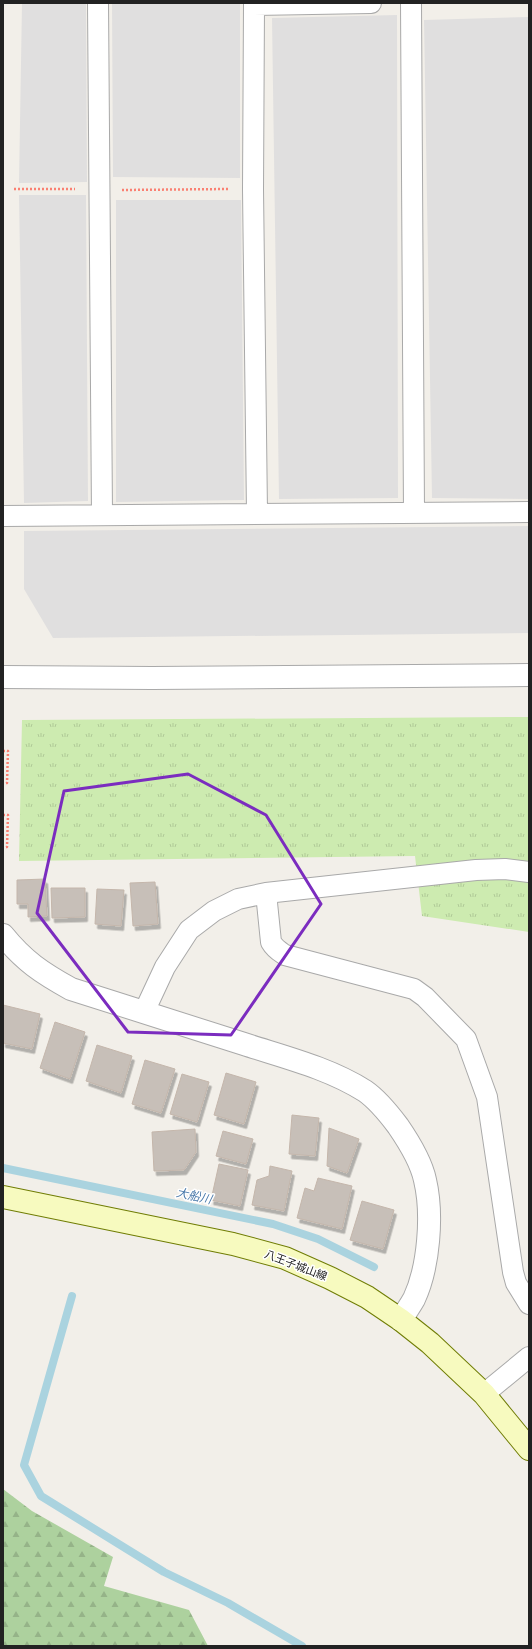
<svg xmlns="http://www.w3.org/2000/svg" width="532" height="1649" font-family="'Public Sans','Noto Sans JP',sans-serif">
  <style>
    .residential { fill: #e0dfdf }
    .grass { fill: url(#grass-tufts) }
    .forest { fill: url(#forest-firs) }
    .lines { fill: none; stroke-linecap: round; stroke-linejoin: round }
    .stream { stroke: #aad3df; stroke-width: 8 }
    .building { fill: #c7bfb8; stroke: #c4b6ab; filter: url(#shadow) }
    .minor-casing { stroke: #a9a9a9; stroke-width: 22 }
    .tertiary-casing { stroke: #a9a9a9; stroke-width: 24 }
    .secondary-casing { stroke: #707d05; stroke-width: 24 }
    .path { stroke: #fa8072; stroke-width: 2.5; stroke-dasharray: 2 2; stroke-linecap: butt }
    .minor { stroke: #fff; stroke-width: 20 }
    .tertiary { stroke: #fff; stroke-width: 22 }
    .secondary { stroke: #f7fabf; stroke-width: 22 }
    .marked { fill: none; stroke: #7b2cbf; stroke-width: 3; stroke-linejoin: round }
    .labels { text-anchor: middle; stroke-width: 3; stroke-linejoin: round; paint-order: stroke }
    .street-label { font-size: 11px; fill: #222; stroke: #fff }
    .water-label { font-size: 12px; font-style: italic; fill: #4a7aab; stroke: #fff }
  </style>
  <defs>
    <pattern id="grass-tufts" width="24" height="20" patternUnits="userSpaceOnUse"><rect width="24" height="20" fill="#cdebb0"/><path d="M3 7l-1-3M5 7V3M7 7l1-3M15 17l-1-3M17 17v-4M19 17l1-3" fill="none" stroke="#b0c997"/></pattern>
    <pattern id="forest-firs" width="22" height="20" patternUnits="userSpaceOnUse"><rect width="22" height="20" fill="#add19e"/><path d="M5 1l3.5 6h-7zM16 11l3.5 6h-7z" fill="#95b388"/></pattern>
    <filter id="shadow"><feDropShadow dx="2.5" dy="4.5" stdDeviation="0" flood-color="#0004"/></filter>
  </defs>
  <rect width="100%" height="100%" fill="#f2efe9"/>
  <path class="residential" d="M 22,3 L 86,3 L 87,182 L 19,183 Z
    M 112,3 L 240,3 L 240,178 L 113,177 Z
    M 397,15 L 398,498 L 279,499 L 272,18 Z
    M 529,17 L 529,499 L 432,498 L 424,20 Z
    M 19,195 L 86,195 L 88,501 L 24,503 Z
    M 116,200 L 241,200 L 244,500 L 116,502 Z
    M 529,526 L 529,633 L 53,638 L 24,589 L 24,531 Z"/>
  <path class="grass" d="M 529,717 L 529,932 L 422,916 L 415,856 L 19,861 L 22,720 Z"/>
  <path class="forest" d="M 3,1489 L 32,1511 L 113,1557 L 104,1586 L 189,1610 L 208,1646 L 3,1646 Z"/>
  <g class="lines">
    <path class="stream" d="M 3,1168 L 273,1224 L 318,1239 L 374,1267
      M 72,1296 L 24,1465 L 41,1496 L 164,1572 L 228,1603 L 302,1646"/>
  </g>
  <path class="building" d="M 45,879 L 47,916 L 28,917 L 28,904 L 17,904 L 17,880 Z
    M 155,882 L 158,924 L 133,926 L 130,883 Z
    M 51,888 L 85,888 L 85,917 L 52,918 Z
    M 97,889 L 124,890 L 121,926 L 95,924 Z
    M 3,1005 L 40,1014 L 32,1049 L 3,1043 Z
    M 55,1022 L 85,1032 L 70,1079 L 40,1068 Z
    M 97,1045 L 132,1056 L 121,1093 L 86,1081 Z
    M 145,1060 L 175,1069 L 161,1113 L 132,1104 Z
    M 226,1073 L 256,1082 L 244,1124 L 214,1115 Z
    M 182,1074 L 209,1082 L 197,1122 L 170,1114 Z
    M 292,1115 L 319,1118 L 315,1156 L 289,1154 Z
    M 329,1128 L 359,1139 L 347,1173 L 327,1166 Z
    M 195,1129 L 196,1152 L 184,1170 L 154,1171 L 152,1132 Z
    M 223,1131 L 253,1139 L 246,1164 L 216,1156 Z
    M 219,1164 L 248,1170 L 240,1206 L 211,1200 Z
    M 270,1166 L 292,1171 L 284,1211 L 252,1205 L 257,1180 L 269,1176 Z
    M 318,1178 L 352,1186 L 342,1229 L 297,1218 L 305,1188 L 314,1191 Z
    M 362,1201 L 394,1210 L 383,1249 L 350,1240 Z"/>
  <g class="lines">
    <g class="minor-casing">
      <path id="minor" d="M 98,3 L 102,515
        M 254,3 L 254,5 L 371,3
        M 411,3 L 414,512
        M 254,5 L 253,189 L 257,513
        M 3,516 L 529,512
        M 266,893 L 271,942 C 275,949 279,951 285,955 L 414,989 L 425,997 L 466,1039 L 487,1097 L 513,1272 L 516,1283 L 529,1304
        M 144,1012 L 165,967 L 189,930 L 214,911 L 238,899 L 266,893 L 476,870 L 505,869 L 529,872
        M 484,1394 L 529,1357"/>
    </g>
    <g class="tertiary-casing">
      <path id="tertiary" d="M 3,677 L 152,678 L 529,675
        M 3,935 C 24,961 42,973 71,989 C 129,1007 186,1026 244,1044 C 284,1057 329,1068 365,1091 C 378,1100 389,1114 398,1126 C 409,1142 421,1161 425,1180 C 433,1214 429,1267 414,1299 C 410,1306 405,1313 401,1320"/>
    </g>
    <g class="secondary-casing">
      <path id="secondary" d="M 3,1197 L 233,1244 L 285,1258 L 330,1278 L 367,1297 L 401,1320 L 430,1343 L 484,1394 L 529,1449"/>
    </g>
    <path class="path" d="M 14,189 L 75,189
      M 122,190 L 229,189
      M 3,751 L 8,751 L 7,783 L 3,783
      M 3,815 L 8,815 L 7,847 L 3,847"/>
    <use href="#minor" class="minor"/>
    <use href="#tertiary" class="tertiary"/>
    <use href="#secondary" class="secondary"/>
  </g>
  <path class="marked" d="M 188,774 L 266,815 L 321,904 L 231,1035 L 128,1032 L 37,913 L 64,791 Z"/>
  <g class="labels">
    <g class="street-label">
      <text transform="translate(296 1265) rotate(21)" y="4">八王子城山線</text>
    </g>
    <g class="water-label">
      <text transform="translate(194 1196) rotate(12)" y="4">大船川</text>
    </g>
  </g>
  <rect width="532" height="1649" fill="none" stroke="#222222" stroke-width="8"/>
</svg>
